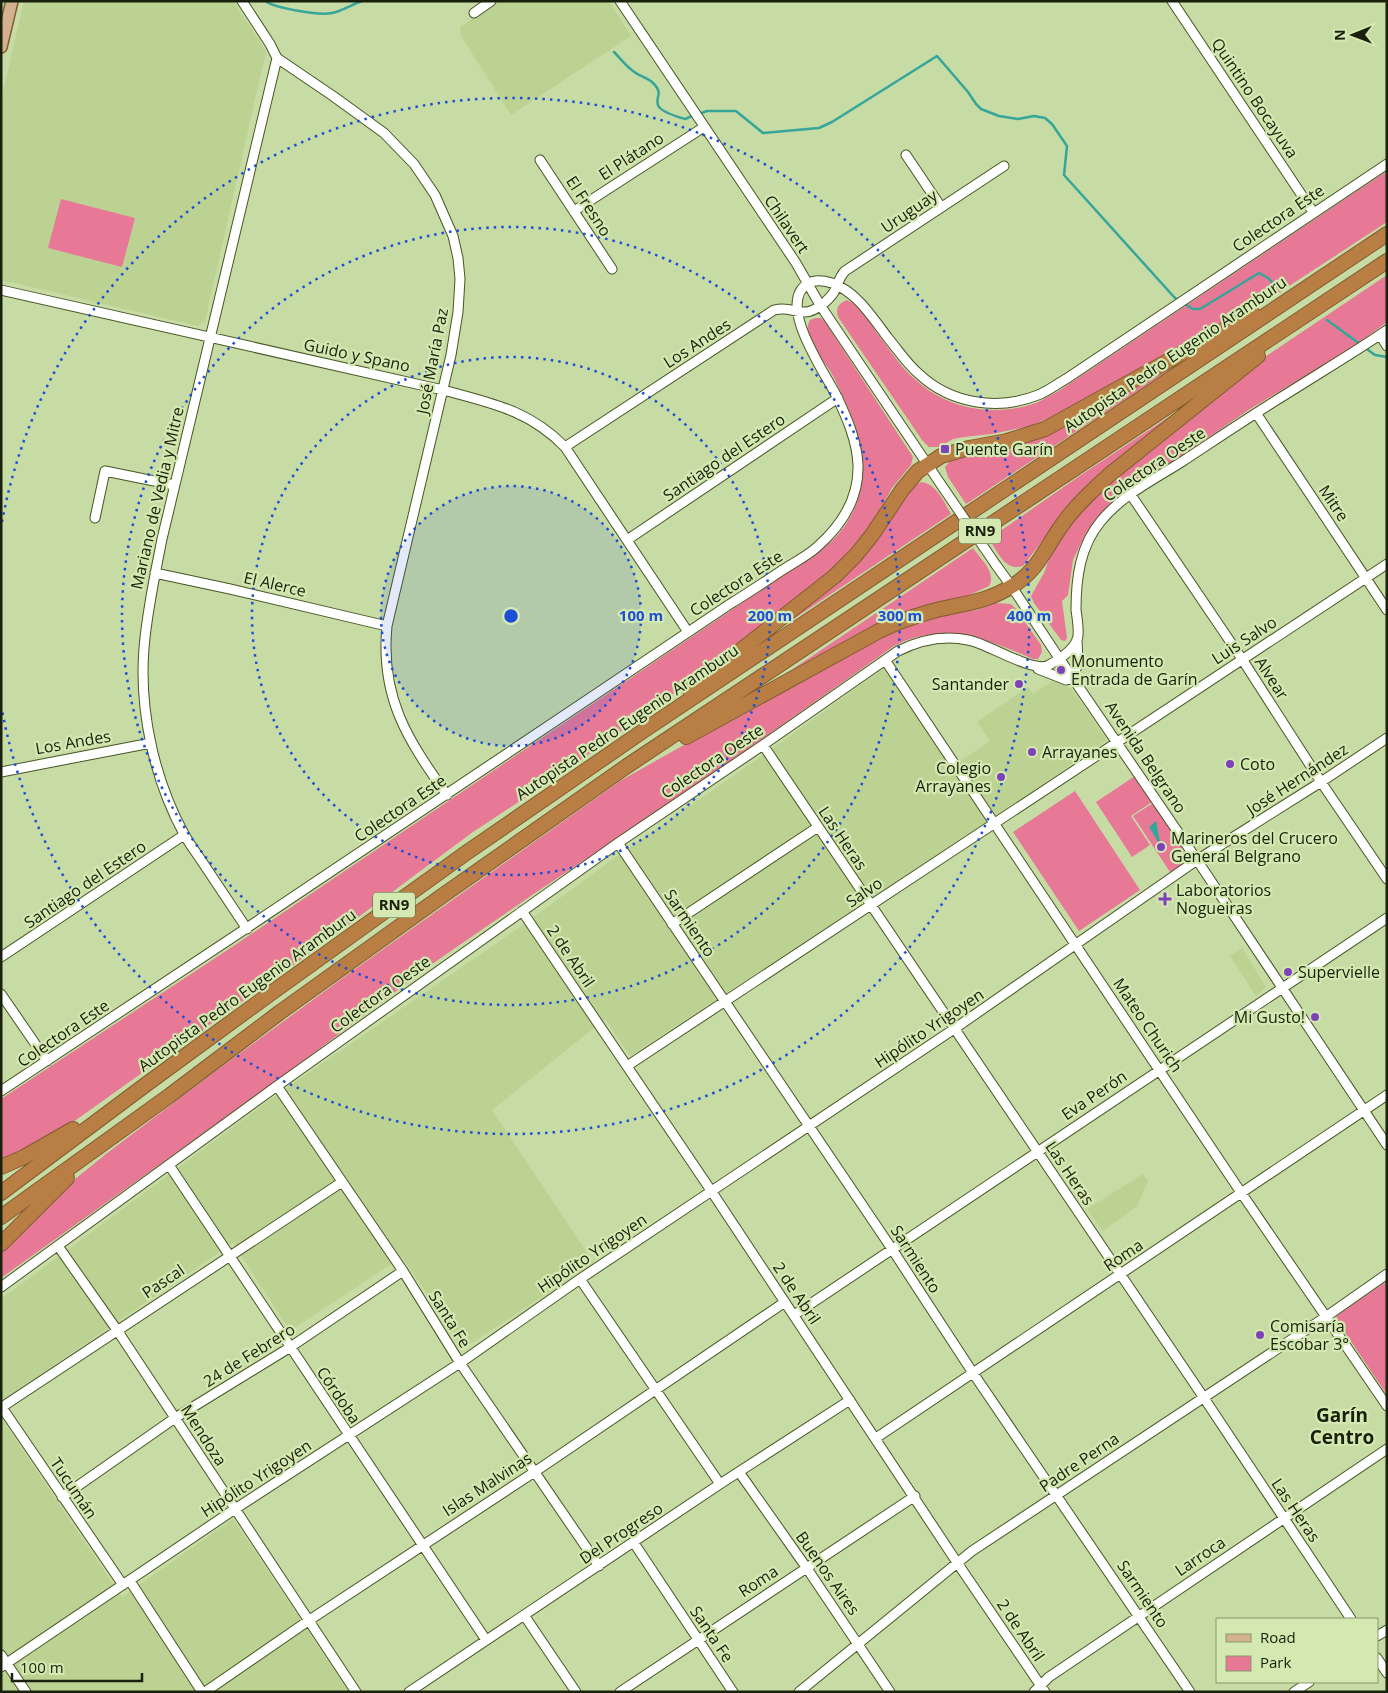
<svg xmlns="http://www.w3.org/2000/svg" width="1388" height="1693" font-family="'Open Sans',sans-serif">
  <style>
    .built { fill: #bcd293 }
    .green { fill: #e77997 }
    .water { fill: #35a699 }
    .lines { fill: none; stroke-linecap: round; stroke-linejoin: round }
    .stream { stroke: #35a699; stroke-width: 2.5 }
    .minor-casing { stroke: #475624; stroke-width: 11 }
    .major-casing { stroke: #815d30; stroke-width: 14 }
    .highway-casing { stroke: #815d30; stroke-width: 16 }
    .minor { stroke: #fff; stroke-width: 9 }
    .major { stroke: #d5b28f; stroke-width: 11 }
    .highway { stroke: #b97e44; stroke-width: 14 }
    .minor-bridge-casing { stroke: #475624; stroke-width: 11; stroke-linecap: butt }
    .minor-bridge { stroke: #fff; stroke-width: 9 }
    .ring { fill: none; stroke: #1d4ed8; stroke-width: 2.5; stroke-dasharray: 2.5 5 }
    .poi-dot { fill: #7e42b8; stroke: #d4e8b1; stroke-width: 2 }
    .labels { text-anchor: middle; stroke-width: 4.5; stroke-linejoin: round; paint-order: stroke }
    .shield { fill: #d4e8b1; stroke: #515c3d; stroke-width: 1 }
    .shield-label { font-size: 15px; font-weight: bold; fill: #19200b }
    .street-label { font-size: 16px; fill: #19200b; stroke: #d4e8b1 }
    .poi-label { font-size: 16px; fill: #19200b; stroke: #d4e8b1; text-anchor: start }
    .quarter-label { font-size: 19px; font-weight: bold; fill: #19200b; stroke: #d4e8b1 }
    .centre { fill: #1d4ed8; stroke: #d4e8b1; stroke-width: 2.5 }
    .ring-label { font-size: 15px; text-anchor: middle; font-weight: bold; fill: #1d4ed8; stroke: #d4e8b1; stroke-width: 4.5; stroke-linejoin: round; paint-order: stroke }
  </style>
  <rect width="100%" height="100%" fill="#c7dba4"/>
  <path class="built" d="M 24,1 L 233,1 L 266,51 L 205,321 L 198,326 L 1,280 L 1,101 Z
    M 499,1 L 609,1 L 631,36 L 511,115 L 460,34 L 460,27 Z
    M 884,668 L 989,821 L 630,1056 L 605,1019 L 492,1110 L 594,1263 L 464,1348 L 402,1257 L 290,1331 L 233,1243 L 1,1401 L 1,1299 L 275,1096 L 523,925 L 613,859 L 762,756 Z
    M 1053,681 L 1072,689 L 1107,740 L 996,816 L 959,762 L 990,741 L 977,722 L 1028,687 L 1033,694 Z
    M 1242,948 L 1266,987 L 1256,996 L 1230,956 Z
    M 1143,1174 L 1148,1181 L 1137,1206 L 1103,1231 L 1087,1209 Z
    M 1,1418 L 122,1597 L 233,1519 L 349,1692 L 1,1692 Z"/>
  <path class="green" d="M 1387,171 L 1387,222 L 1263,303 L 1068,410 L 1030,426 L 992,434 L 964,437 L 953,439 L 939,447 L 929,447 L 922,440 L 838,317 C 835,308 839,303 847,300 C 860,305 874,329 882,340 C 893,354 903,370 917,381 C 949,410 996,417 1036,403 C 1043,400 1050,395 1057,392 Z
    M 61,199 L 135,218 L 122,267 L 48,248 Z
    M 1387,275 L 1387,322 L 1352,348 L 1250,409 L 1111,504 L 1097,518 L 1085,535 L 1073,560 L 1068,595 L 1062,601 L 1067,638 L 1065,641 L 1061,640 L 1034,603 L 1031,596 L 1044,573 L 1056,539 L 1096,490 L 1253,365 Z
    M 816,318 L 821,318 L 825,322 L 913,457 L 911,465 L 892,488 L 872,524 L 833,570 L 742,642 L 669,697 L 561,774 L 473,832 L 310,953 L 76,1120 L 52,1136 L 1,1162 L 1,1099 L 235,945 L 736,607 L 831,542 C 882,493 860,429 832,374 C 823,358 800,339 810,320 Z
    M 1180,358 L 1169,370 L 966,504 L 948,477 L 945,467 L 951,460 L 1018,441 Z
    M 1199,397 L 1068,508 L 1023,566 C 1005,572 998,552 989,539 L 1081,475 Z
    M 921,482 C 936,483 944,502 951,514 L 765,638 L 915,485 Z
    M 973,548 C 980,558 997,573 989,586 L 760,691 Z
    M 996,603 L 1011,604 L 1016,609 L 1041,645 L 1042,652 L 1038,659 L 1033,659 C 987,639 942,621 894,646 L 681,796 L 538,891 L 435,962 L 279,1079 L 1,1278 L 1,1248 L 53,1197 L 106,1154 L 213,1073 L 344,977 L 620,781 L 895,626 L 950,612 L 977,610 Z
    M 1135,776 L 1152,802 L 1131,816 L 1150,845 L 1132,857 L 1096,802 Z
    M 1075,791 L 1140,890 L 1079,931 L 1013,832 Z
    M 1153,803 L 1192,861 L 1172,875 L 1133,816 Z
    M 1387,1281 L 1387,1395 L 1336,1319 L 1337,1315 Z"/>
  <path class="water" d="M 1156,821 L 1161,847 L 1149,827 Z"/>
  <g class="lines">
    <path class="stream" d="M 265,1 C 275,8 320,16 332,13 C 342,11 351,5 362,1
      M 614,52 C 620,58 626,66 633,71 C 639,76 648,78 653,83 C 664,94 655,96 658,105 C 660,112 678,117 685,119 L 694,115
      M 699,114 L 707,111 L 736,111 L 763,133 L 819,128 L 832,122 L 937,56 L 968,92 L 976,104 L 981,109 L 999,116 L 1018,119 L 1034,116 L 1045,118 L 1052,124 L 1067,146 L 1064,175 L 1174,297 L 1178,300
      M 1183,303 L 1193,309 L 1200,309 L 1259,273 L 1268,278 L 1277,287
      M 1327,320 L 1375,355 L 1387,357"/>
    <g class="minor-casing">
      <path id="minor" d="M 242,1 L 270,44 L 277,58 L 333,96 L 384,133 L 414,164 L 435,195 L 453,236 L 458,258 L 460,279 L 458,312 L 451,355 L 387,626 C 380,697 407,739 447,795
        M 620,1 L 796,263 L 820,305 L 944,489
        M 1172,1 L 1313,212
        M 474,13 L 491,1
        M 906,155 L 941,207
        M 540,160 L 612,269
        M 574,211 L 704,127
        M 1,290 L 443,390 C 491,403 529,410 565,447 L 688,632
        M 1380,335 L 1387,346
        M 1256,413 L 1387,610
        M 565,447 L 774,310 C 790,306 793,313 805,312 C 815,312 829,300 834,292 C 838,285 839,277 845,271 L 1004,166
        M 1131,495 L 1242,659 L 1321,782 L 1387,879
        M 95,518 L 105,471 L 174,485
        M 627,540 L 838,398
        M 996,565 L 1012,587 L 1059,658 L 1197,860 L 1387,1145
        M 155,573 L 230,589 L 387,626
        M 885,660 L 1242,1194 L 1387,1406
        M 1038,669 L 1066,680 L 1073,678
        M 1073,678 L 1078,663 L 1077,639
        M 763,745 L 1204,1398 L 1351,1619
        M 1,772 L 151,743
        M 618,843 L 892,1249 L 973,1373 L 1190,1692
        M 522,911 L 712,1192 L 958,1564 L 1045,1692
        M 672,924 L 818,827
        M 247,929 C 233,908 219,887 205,866 C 198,855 190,845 184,834 C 154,779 139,710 144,648 C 147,611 155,575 162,539 L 277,58
        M 1,957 L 184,835
        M 1,994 L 47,1061
        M 627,1066 L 1387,564
        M 277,1086 L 403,1271 L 460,1363 L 599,1566
        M 1,1091 C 194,963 386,836 578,706 C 628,672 679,638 730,604 C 748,593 766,581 784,569 C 795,562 807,556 817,547 C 841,526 859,499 858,465 C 857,441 847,418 837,397 C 826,374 774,302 809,283 C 816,279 825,281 832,283 C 858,293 872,317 888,338 C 898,350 907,364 919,374 C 951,404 998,411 1038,395 C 1048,391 1057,384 1066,379 L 1387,164
        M 169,1165 L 486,1640
        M 58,1246 L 117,1330 L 356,1692
        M 580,1279 L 720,1484
        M 1,1287 L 277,1086 L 618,843 L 763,745 L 898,651 C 920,640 944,635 968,640 C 987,643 1034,674 1049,665 C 1058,660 1073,650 1077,640 C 1080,633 1077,618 1076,610 C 1076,578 1080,546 1101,521 C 1122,495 1155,479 1183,461 C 1218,438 1252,415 1288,393 C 1321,372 1355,352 1387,330
        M 794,1315 L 1387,918
        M 1,1406 L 123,1585
        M 2,1407 L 342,1182
        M 876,1438 L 1387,1095
        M 739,1472 L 806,1567 L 890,1692
        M 62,1497 L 175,1418 L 289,1348 L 403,1271
        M 634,1543 L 733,1692
        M 130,1581 L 202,1692
        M 524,1615 L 576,1692
        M 1377,1636 L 1387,1630
        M 1,1655 L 26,1692
        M 1377,1658 L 1387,1673
        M 1,1667 L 235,1509 L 460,1363 L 580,1279 L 954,1029 L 1197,860 L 1321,782 L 1387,738
        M 205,1692 L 308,1621 L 536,1471 L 785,1302
        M 409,1692 L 720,1484 L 850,1400
        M 620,1692 L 915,1496
        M 799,1692 L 972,1551 L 1327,1316 L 1387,1274
        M 1034,1692 L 1049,1677 L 1387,1449
        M 1294,1692 L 1309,1682"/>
    </g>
    <g class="major-casing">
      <path id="major" d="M 1,47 L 12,1"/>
    </g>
    <g class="highway-casing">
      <path id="highway" d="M 690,690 L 835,576 L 856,555 L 872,535 L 902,490 L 918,471 L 929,464 L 941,456 L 969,448 L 1007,441 L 1045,429 L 1253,314
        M 686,737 L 879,631 C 895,623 912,617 929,612 C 958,604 986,603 1012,586 C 1037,572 1046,547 1062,525 C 1075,506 1093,490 1109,475 L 1258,356
        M 1,1167 L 24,1157 L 73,1129
        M 1,1193 L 148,1083 L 267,996 L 466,853 L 643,731 L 1387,234
        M 1,1217 L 169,1096 L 279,1013 L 442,896 L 627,766 L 1387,261
        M 1,1244 L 67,1178"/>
    </g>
    <use href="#minor" class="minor"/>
    <use href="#major" class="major"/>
    <use href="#highway" class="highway"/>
    <g class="minor-bridge-casing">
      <path id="minor-bridge" d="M 944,489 L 996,565"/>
    </g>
    <use href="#minor-bridge" class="minor-bridge"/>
  </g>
  <circle cx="511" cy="616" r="130" fill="#1d4ed8" fill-opacity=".12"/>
  <g class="ring">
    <circle cx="511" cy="616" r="130"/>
    <circle cx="511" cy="616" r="259"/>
    <circle cx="511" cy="616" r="389"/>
    <path d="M2 522A518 518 0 1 1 2 710"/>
  </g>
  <g class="poi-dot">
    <rect x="940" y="444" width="10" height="10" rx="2.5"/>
    <circle cx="1061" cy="670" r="5"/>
    <circle cx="1019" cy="684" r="5"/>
    <circle cx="1032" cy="752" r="5"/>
    <circle cx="1230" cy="764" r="5"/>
    <circle cx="1001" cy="777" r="5"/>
    <circle cx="1161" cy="847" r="5"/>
    <path d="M1162.5 891.5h5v5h5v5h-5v5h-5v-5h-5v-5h5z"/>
    <circle cx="1288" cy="972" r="5"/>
    <circle cx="1315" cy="1017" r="5"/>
    <circle cx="1260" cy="1335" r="5"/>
  </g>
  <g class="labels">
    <g class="shield">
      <rect x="959" y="518.5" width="42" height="25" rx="4"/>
      <rect x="373" y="892.5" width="42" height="25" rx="4"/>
    </g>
    <g class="shield-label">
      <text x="980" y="536">RN9</text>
      <text x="394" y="910">RN9</text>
    </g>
    <g class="street-label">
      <text transform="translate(1255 98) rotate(56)" y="6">Quintino Bocayuva</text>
      <text transform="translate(631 156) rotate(-33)" y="6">El Plátano</text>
      <text transform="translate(589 206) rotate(57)" y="6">El Fresno</text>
      <text transform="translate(909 211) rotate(-34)" y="6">Uruguay</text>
      <text transform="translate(1278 218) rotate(-34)" y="6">Colectora Este</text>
      <text transform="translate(787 224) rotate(56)" y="6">Chilavert</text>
      <text transform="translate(697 343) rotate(-33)" y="6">Los Andes</text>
      <text transform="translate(1175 354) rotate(-34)" y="6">Autopista Pedro Eugenio Aramburu</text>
      <text transform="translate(357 355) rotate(12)" y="6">Guido y Spano</text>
      <text transform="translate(432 361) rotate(-79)" y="6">José María Paz</text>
      <text transform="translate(724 457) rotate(-34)" y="6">Santiago del Estero</text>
      <text transform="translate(1154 464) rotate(-34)" y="6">Colectora Oeste</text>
      <text transform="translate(157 498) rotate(-77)" y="6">Mariano de Vedia y Mitre</text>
      <text transform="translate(1334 503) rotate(56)" y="6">Mitre</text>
      <text transform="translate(736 583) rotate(-33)" y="6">Colectora Este</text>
      <text transform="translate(275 584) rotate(13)" y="6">El Alerce</text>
      <text transform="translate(1244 640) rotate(-33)" y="6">Luis Salvo</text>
      <text transform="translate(1272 678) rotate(57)" y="6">Alvear</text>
      <text transform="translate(627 722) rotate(-34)" y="6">Autopista Pedro Eugenio Aramburu</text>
      <text transform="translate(73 742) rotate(-10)" y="6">Los Andes</text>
      <text transform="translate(1146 757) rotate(56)" y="6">Avenida Belgrano</text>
      <text transform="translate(712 761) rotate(-34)" y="6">Colectora Oeste</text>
      <text transform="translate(1297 779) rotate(-33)" y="6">José Hernández</text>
      <text transform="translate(400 808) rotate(-34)" y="6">Colectora Este</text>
      <text transform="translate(843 838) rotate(56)" y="6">Las Heras</text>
      <text transform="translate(85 884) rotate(-34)" y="6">Santiago del Estero</text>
      <text transform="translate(864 892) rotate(-34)" y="6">Salvo</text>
      <text transform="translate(690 923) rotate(56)" y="6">Sarmiento</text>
      <text transform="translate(571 956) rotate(56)" y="6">2 de Abril</text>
      <text transform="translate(247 990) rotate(-36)" y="6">Autopista Pedro Eugenio Aramburu</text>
      <text transform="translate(380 994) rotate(-36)" y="6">Colectora Oeste</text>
      <text transform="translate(1148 1025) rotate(56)" y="6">Mateo Churich</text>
      <text transform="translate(929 1028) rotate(-34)" y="6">Hipólito Yrigoyen</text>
      <text transform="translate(63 1033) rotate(-34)" y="6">Colectora Este</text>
      <text transform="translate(1094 1095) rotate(-34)" y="6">Eva Perón</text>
      <text transform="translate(1070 1173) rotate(56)" y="6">Las Heras</text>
      <text transform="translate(592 1253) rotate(-34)" y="6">Hipólito Yrigoyen</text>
      <text transform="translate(1123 1255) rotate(-34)" y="6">Roma</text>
      <text transform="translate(916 1259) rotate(57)" y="6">Sarmiento</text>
      <text transform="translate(163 1281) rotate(-34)" y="6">Pascal</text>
      <text transform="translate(797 1293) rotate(56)" y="6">2 de Abril</text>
      <text transform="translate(450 1319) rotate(58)" y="6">Santa Fe</text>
      <text transform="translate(249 1355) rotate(-32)" y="6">24 de Febrero</text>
      <text transform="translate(339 1395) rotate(56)" y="6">Córdoba</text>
      <text transform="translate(204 1435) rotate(57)" y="6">Mendoza</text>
      <text transform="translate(1079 1462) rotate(-34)" y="6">Padre Perna</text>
      <text transform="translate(256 1478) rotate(-33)" y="6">Hipólito Yrigoyen</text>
      <text transform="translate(487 1484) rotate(-33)" y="6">Islas Malvinas</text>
      <text transform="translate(74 1488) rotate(56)" y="6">Tucumán</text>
      <text transform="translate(1296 1510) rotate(56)" y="6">Las Heras</text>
      <text transform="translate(621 1533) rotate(-34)" y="6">Del Progreso</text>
      <text transform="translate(1200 1556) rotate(-34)" y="6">Larroca</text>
      <text transform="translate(828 1573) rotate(55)" y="6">Buenos Aires</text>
      <text transform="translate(758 1581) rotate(-33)" y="6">Roma</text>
      <text transform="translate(1143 1594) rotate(56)" y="6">Sarmiento</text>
      <text transform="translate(1021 1630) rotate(56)" y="6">2 de Abril</text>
      <text transform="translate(712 1634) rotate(56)" y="6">Santa Fe</text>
    </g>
    <g class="poi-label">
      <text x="955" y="455">Puente Garín</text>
      <text x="1071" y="667">Monumento<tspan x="1071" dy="18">Entrada de Garín</tspan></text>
      <text x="1009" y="690" text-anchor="end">Santander</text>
      <text x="1042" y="758">Arrayanes</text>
      <text x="1240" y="770">Coto</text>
      <text x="991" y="774" text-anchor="end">Colegio<tspan x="991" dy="18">Arrayanes</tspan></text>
      <text x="1171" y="844">Marineros del Crucero<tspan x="1171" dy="18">General Belgrano</tspan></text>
      <text x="1176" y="896">Laboratorios<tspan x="1176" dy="18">Nogueiras</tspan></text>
      <text x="1298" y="978">Supervielle</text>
      <text x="1305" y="1023" text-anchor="end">Mi Gusto!</text>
      <text x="1270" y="1332">Comisaría<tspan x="1270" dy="18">Escobar 3°</tspan></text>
    </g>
    <g class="quarter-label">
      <text x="1342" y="1422">Garín<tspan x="1342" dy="22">Centro</tspan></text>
    </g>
  </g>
  <circle cx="511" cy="616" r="8" class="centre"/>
  <g class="ring-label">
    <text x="641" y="621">100 m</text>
    <text x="770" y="621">200 m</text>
    <text x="900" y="621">300 m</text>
    <text x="1029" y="621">400 m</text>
  </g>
  <rect width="1388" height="1693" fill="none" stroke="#19200b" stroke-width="5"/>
  <rect x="1216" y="1618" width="162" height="65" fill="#d4e8b1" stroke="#89986f"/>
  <rect x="1226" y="1634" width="25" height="8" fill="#d5b28f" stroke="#89986f"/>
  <text x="1260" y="1643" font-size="15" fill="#19200b">Road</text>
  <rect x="1226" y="1656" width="25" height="15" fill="#e77997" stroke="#89986f"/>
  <text x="1260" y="1668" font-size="15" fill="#19200b">Park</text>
  <g transform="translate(1353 35) rotate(269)" stroke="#d4e8b1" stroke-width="4" paint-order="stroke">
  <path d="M0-4L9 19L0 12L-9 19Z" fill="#19200b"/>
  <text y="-8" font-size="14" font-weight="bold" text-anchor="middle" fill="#19200b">N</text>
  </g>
  <path d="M12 1673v8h130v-8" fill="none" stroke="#19200b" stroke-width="2.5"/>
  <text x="20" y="1673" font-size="15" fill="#19200b" stroke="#d4e8b1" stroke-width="4" paint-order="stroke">100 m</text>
</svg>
